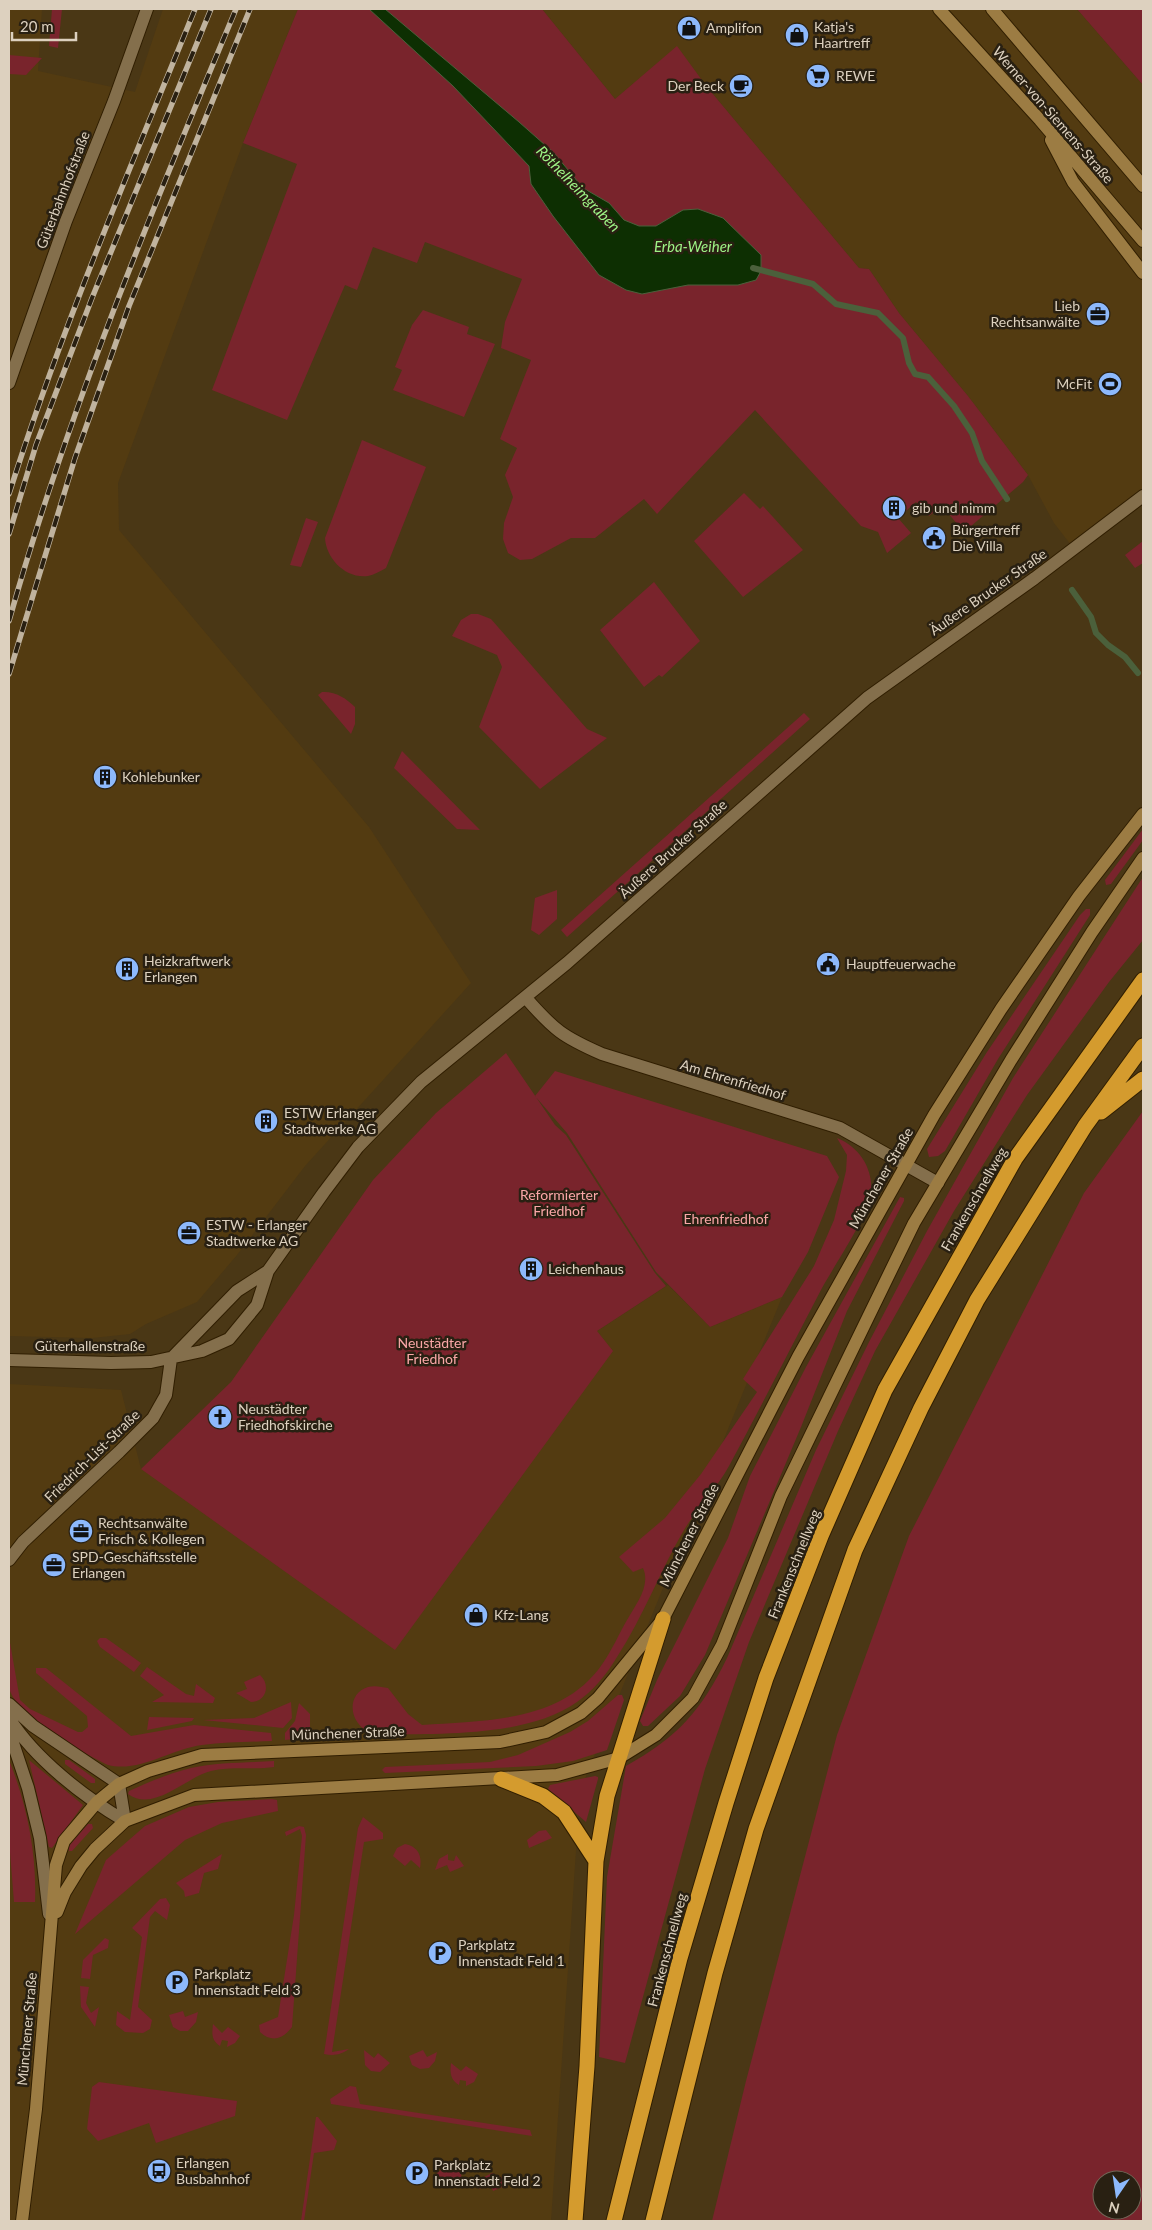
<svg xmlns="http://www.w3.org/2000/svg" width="1152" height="2230" font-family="Lato,sans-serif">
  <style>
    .built { fill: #533b11 }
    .green { fill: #79242c; fill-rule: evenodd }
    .water { fill: #0d2f02; stroke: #4b603b }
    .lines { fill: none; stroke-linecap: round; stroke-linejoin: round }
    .stream { stroke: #4b603b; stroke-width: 6 }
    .tertiary-casing { stroke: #301e00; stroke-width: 14 }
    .secondary-casing { stroke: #301e00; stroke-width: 14 }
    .motorway-casing { stroke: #301e00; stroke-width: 17 }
    .tertiary { stroke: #846f4c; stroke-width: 12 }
    .secondary { stroke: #9c7c43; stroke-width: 12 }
    .motorway { stroke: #d49b2e; stroke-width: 15 }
    .rail-casing { stroke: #c0b39e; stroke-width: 5.5 }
    .rail { stroke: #292012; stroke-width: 4; stroke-dasharray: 11; stroke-linecap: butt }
    .labels { text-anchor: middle; stroke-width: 5; stroke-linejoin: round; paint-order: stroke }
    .poi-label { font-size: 14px; fill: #ddd1bf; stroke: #292012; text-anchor: start }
    .street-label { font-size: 14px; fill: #ddd1bf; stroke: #292012 }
    .park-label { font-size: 14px; fill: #faa7a7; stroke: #292012 }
    .water-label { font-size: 15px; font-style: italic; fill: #9df285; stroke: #292012 }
  </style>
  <rect width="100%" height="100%" fill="#4a3715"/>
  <path class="built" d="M 9,9 L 42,9 L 38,71 L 135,92 L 163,9 L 298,9 L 243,143 L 118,483 L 119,530 L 369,827 L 471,983 L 305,1166 L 237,1255 L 197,1302 L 146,1324 L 130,1334 L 92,1338 L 9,1336 Z
    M 542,9 L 1077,9 L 1143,85 L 1143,491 L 1071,545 L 1054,523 L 1028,475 L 968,396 L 899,313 L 869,269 L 859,268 L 707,87 L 677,47 L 615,99 Z
    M 668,1285 L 710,1327 L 782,1297 L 580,1791 L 551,2221 L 9,2221 L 9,1384 L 121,1390 L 141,1469 L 597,1331 Z"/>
  <path class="green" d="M 52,9 L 62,9 L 58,48 L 49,46 Z
    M 298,9 L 542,9 L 615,99 L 677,46 L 707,87 L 859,268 L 869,269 L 899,313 L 968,396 L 1028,475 L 1023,482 L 964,532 L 942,506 L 929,516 L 916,502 L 898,518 L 911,533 L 887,553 L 878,532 L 861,526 L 755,410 L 657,514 L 644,499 L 595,538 L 571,538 L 532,559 L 520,560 L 508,553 L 503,539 L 504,523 L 513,497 L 505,475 L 517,448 L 500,439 L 531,360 L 501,348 L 505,322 L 522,279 L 425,242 L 417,263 L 373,247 L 357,290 L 345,285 L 287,420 L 212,390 L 297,164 L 243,143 Z
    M 1077,9 L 1143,9 L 1143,85 Z
    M 9,55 L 42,58 L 26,75 L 9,74 Z
    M 423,310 L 469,327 L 467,334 L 495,344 L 464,417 L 393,390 L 402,370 L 395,367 L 412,325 Z
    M 362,440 L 426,467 L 386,568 C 380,571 374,575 368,576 C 345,579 326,558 325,538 Z
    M 744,493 L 760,509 L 763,506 L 803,550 L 743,597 L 694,541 Z
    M 306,518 L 318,522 L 301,567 L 290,565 Z
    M 1143,541 L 1143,563 L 1135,568 L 1125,555 Z
    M 654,582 L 700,641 L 662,677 L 659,675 L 644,687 L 600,630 Z
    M 471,614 L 478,614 L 491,619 L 587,729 L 607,738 L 540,789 L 479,727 L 502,667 L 497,655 L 452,636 L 461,620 Z
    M 322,692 C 335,691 346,698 355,707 L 355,724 L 351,734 L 318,695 Z
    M 804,713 L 810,719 L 567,937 L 561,930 Z
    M 402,751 L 480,830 L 457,829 L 394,768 Z
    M 1143,829 L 1143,840 L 1111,884 L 1106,885 L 1105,880 Z
    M 1143,877 L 1143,940 L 1109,982 L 1027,1095 L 954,1211 L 875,1351 L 838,1431 L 749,1642 L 705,1769 L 625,2063 L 599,2057 L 607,1877 L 626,1766 C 678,1737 701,1711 727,1658 L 816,1450 L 869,1342 L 927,1231 L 1013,1078 Z
    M 557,890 L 557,919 L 539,935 L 531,930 L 535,898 Z
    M 1086,909 L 1090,909 L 1090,915 L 998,1059 L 945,1151 L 938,1156 L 929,1157 L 927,1149 L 987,1052 L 1080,915 Z
    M 506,1053 L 555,1125 L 566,1135 L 655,1273 L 666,1286 L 597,1331 L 613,1351 L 395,1650 L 141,1469 L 231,1382 L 373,1180 L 436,1113 Z
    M 555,1071 L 827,1156 L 839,1177 L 808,1252 L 782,1297 L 710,1327 L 656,1272 L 567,1133 L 535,1096 Z
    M 1143,1111 L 1143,2221 L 712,2221 L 746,2081 L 837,1735 L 909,1536 L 1084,1193 ZM 1102,2180 L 1132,2180 L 1132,2210 L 1102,2210 Z
    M 837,1138 C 861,1148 874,1170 871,1196 C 868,1215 833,1268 822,1288 C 791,1347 761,1407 729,1466 C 717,1488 697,1508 684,1530 C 660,1571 643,1617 617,1657 C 607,1674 593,1691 577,1702 C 526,1738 438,1733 378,1735 C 350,1730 343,1695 368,1687 C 375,1685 382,1687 388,1688 L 408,1714 L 422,1725 C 485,1720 563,1723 603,1663 C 612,1650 619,1634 627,1620 C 636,1604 651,1586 643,1568 L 633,1572 L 619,1557 L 665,1518 L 701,1474 L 757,1392 L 743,1379 L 814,1266 L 834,1220 L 846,1171 L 847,1155 Z
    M 900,1197 L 904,1198 L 904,1201 L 847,1311 L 801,1427 L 705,1655 L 680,1696 L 648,1726 L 643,1726 L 640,1721 L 657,1680 L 728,1538 L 750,1476 L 806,1367 Z
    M 9,1637 L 20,1700 L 30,1709 L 78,1732 L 82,1732 L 88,1727 L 87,1716 L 36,1673 L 36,1668 L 46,1668 L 131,1736 L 194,1725 L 271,1733 L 272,1741 C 249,1742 225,1742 202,1745 C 171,1749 139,1773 108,1765 C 80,1751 18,1719 9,1688 C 5,1673 9,1653 9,1637 Z
    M 100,1638 L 106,1638 L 141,1663 L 134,1672 L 100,1647 L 97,1641 Z
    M 147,1667 L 186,1694 L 194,1696 L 196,1684 L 215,1698 L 213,1703 L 152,1702 L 164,1695 L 140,1676 Z
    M 260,1675 C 271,1685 266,1702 251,1702 L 236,1693 L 247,1689 L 244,1682 Z
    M 618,1695 L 622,1695 L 624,1700 L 607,1750 L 573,1761 L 536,1766 L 385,1773 L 382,1770 L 385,1767 L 490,1762 L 518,1755 L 570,1732 L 588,1721 Z
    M 291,1702 L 292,1718 L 283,1728 L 203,1720 L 254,1718 Z
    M 299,1703 L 310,1714 L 310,1730 L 301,1738 L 285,1740 L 285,1733 L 295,1721 Z
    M 149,1717 L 194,1718 L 192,1721 L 147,1730 Z
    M 9,1760 C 27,1805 37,1854 35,1902 L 14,1902 L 9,1840 Z
    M 29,1760 L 83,1805 L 52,1848 L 49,1847 Z
    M 65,1760 L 69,1760 L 95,1779 L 95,1783 L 91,1783 L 65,1764 Z
    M 274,1761 L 274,1767 C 254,1770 230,1766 211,1771 C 186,1777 154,1813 128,1794 L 129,1791 C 149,1782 170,1773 191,1768 C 218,1762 247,1763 274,1761 Z
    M 595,1776 L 598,1777 L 598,1779 L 586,1822 L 548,1789 L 550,1785 Z
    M 272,1799 L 277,1800 L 278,1811 L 222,1823 L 185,1840 L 75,1934 L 106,1860 L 145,1826 L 189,1807 L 218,1802 Z
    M 363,1817 L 383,1833 L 383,1839 L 364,1842 L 332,2052 L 349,2049 C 340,2055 334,2056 324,2054 L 358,1828 Z
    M 88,1824 L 92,1824 L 93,1828 L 72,1851 L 69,1851 L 68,1847 Z
    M 299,1826 L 304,1827 L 306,1835 L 292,2027 C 283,2039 272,2043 260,2032 L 259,2025 L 278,2017 L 294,1915 L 302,1836 L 300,1829 L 286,1836 L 285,1832 Z
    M 546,1830 L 552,1838 L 529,1848 L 527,1840 L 539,1831 Z
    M 405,1844 C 419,1847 422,1856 420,1868 L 411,1860 L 405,1866 L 393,1856 L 397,1848 Z
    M 222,1854 L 218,1869 L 204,1873 L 199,1893 L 185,1897 L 184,1891 L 176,1883 Z
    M 448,1854 L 448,1860 L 454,1861 L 456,1855 L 464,1866 L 450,1872 L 447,1865 L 435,1870 L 439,1859 Z
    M 166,1898 L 170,1905 L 167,1920 L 155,1911 L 150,1917 L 138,2007 L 152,2020 L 150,2029 L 143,2033 L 125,2032 L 116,2025 L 117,2011 L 130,2020 L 142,1937 L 132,1928 L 160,1899 Z
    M 105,1938 L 109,1940 L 108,1948 L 93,1955 L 90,1979 L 81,1978 L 83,1960 Z
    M 80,1986 L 89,1987 L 86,2003 L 91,2013 L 99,2007 L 95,2027 L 81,2007 Z
    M 183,2011 L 185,2017 L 198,2012 L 196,2022 L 188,2031 L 180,2031 L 173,2027 L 169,2015 Z
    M 213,2024 L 222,2033 L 228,2027 L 240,2036 L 235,2043 L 227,2047 L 228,2041 L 222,2040 L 220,2046 C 211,2040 212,2033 213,2024 Z
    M 364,2050 L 374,2058 L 378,2053 L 390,2063 L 380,2072 L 371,2071 L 365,2065 Z
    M 423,2050 L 427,2057 L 437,2052 L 435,2061 L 429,2068 L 420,2069 L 412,2065 L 409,2056 Z
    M 451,2063 L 461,2071 L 466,2066 L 478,2074 L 474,2082 L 466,2086 L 466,2081 L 460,2080 L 459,2085 C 450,2080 450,2072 451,2063 Z
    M 99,2082 L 237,2101 L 235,2116 L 156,2143 L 149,2123 L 98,2141 L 87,2129 L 92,2087 Z
    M 350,2086 L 356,2087 L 360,2104 L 530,2130 L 532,2136 L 331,2104 L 330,2099 Z
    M 316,2117 L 318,2117 L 337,2141 L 334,2150 L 314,2153 L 304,2221 L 301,2221 Z
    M 450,2167 L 461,2173 L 463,2187 L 453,2179 L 448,2185 L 436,2174 L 442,2169 Z
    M 492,2173 L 503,2178 L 507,2185 L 493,2191 L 490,2184 L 479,2189 L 482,2178 Z"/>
  <path class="water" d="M 369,9 L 385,9 L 519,122 L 554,153 L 583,188 L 609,203 L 624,220 L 639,226 L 656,226 L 683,210 L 698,209 L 723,218 L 761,255 L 761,271 L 756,280 L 738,285 L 688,285 L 642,294 L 626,290 L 599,275 L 553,216 L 531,184 L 529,166 L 453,86 Z"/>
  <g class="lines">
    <path class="stream" d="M 753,268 L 813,284 L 836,304 L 878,313 L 903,338 L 909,363 L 915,374 L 928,377 L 954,406 L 972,433 L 982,461 L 1007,499
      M 1072,590 L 1091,617 L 1096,633 L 1108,645 L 1125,657 L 1138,673"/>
    <g class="tertiary-casing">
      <path id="tertiary" d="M 9,383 L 66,221 L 114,101 L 147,9
        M 526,998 C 554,1030 563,1037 602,1054 L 840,1128 L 938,1183
        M 171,1359 L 237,1291 L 268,1271
        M 9,1360 L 111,1363 L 151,1362 L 202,1351 L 229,1339 L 257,1305 L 268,1271 L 324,1192 L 358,1147 L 421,1082 L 567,963 L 867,698 L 1035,578 L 1143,496
        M 9,1560 L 23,1542 L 119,1452 L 153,1418 L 166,1395 L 171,1359
        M 9,1704 L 33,1726 L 119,1784 L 125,1821
        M 9,1718 C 35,1759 84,1797 125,1821
        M 9,1731 L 28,1788 L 40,1838 L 49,1914"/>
    </g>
    <g class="secondary-casing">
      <path id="secondary" d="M 939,9 L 1040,120 L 1143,241
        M 992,9 L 1143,186
        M 1051,140 L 1073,182 L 1143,273
        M 57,1912 L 65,1892 L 81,1866 L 95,1849 L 125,1821 L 194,1795 L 557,1775 L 619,1758 L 656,1735 L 693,1698 L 722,1645 L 781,1496 L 914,1223 L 1011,1060 L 1092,932 L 1143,858
        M 22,2221 L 36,2109 L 56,1865 L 64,1841 L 97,1802 L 119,1784 L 148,1771 L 202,1755 L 500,1742 L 546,1732 L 581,1713 L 598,1698 L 663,1619 L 798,1357 L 934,1115 L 1001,1009 L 1079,896 L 1143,814"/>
    </g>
    <g class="motorway-casing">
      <path id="motorway" d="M 1101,1112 L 1143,1079
        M 501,1779 L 543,1796 L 564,1812 L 596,1861
        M 575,2221 L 587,2066 L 596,1861 L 607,1796 L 663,1619
        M 614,2221 L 680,1958 L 726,1803 L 766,1678 L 821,1536 L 885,1390 L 1015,1159 L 1143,980
        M 653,2221 L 715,1973 L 756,1829 L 855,1550 L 921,1408 L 977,1300 L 1085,1126 L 1143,1046"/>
    </g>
    <use href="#tertiary" class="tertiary"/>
    <use href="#secondary" class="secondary"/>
    <use href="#motorway" class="motorway"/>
    <g class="rail-casing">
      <path id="rail" d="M 9,494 C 61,329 130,169 195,9
        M 9,534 L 36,445 L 92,298 L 211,9
        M 9,621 C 68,411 152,210 236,9
        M 9,674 L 75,458 L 129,306 L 250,9"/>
    </g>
    <use href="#rail" class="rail"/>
  </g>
  <defs>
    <g id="shop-disc" transform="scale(1.25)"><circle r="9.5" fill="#8db9fc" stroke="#292012"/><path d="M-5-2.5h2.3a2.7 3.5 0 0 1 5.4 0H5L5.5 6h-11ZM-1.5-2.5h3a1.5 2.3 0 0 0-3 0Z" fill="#111"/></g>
    <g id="supermarket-disc" transform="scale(1.25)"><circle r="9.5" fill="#8db9fc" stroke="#292012"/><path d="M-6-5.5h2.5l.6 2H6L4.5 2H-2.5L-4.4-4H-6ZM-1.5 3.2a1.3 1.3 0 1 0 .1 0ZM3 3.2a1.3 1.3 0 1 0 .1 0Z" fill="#111"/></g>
    <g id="cafe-disc" transform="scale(1.25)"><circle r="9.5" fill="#8db9fc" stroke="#292012"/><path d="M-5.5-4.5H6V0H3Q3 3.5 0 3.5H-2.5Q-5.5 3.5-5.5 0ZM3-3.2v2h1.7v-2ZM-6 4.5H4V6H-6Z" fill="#111"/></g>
    <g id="office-disc" transform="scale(1.25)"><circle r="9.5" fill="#8db9fc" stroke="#292012"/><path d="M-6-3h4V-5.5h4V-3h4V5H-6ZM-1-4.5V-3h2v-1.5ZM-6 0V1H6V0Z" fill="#111"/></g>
    <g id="stadium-disc" transform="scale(1.25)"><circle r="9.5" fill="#8db9fc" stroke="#292012"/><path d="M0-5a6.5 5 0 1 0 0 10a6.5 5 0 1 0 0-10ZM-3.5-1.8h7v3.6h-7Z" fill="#111"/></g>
    <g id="building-disc" transform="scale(1.25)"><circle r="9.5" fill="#8db9fc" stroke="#292012"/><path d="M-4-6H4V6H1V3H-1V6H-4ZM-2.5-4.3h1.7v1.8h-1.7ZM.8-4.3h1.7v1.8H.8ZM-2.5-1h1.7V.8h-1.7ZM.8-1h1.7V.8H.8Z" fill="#111"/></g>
    <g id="civic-disc" transform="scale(1.25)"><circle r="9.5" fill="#8db9fc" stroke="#292012"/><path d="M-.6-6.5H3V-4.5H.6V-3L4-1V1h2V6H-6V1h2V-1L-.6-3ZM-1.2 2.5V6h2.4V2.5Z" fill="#111"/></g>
    <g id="church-disc" transform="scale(1.25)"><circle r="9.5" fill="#8db9fc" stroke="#292012"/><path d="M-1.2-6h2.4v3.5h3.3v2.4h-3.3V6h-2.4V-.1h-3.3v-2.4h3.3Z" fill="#111"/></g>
    <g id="parking-disc" transform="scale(1.25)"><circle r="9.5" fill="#8db9fc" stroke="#292012"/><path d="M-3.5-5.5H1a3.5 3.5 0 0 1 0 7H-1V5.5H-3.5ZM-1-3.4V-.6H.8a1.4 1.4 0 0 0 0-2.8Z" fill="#111"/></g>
    <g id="bus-disc" transform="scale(1.25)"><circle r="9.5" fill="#8db9fc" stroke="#292012"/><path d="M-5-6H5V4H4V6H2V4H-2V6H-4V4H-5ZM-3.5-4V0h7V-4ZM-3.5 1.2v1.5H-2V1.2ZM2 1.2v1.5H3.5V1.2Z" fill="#111"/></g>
  </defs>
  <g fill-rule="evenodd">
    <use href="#shop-disc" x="689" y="28"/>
    <use href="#shop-disc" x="797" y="35"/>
    <use href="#supermarket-disc" x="818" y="76"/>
    <use href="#cafe-disc" x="741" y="86"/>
    <use href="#office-disc" x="1098" y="314"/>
    <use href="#stadium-disc" x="1110" y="384"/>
    <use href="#building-disc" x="894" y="508"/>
    <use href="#civic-disc" x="934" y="538"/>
    <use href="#building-disc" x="105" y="777"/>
    <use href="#civic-disc" x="828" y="964"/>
    <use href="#building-disc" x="127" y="969"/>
    <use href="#building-disc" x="266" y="1121"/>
    <use href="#office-disc" x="189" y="1233"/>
    <use href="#building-disc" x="531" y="1269"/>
    <use href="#church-disc" x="220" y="1417"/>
    <use href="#office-disc" x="81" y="1531"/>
    <use href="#office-disc" x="54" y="1565"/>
    <use href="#shop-disc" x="476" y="1615"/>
    <use href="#parking-disc" x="440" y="1953"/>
    <use href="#parking-disc" x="177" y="1982"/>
    <use href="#bus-disc" x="159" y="2171"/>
    <use href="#parking-disc" x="417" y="2173"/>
  </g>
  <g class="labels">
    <g class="poi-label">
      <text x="814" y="32">Katja's<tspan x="814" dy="16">Haartreff</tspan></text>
      <text x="706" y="33">Amplifon</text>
      <text x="836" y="81">REWE</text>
      <text x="724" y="91" text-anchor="end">Der Beck</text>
      <text x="1080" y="311" text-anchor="end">Lieb<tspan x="1080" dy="16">Rechtsanwälte</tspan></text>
      <text x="1092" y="389" text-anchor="end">McFit</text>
      <text x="912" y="513">gib und nimm</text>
      <text x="952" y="535">Bürgertreff<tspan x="952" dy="16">Die Villa</tspan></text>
      <text x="122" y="782">Kohlebunker</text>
      <text x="144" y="966">Heizkraftwerk<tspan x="144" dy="16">Erlangen</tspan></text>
      <text x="846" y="969">Hauptfeuerwache</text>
      <text x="284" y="1118">ESTW Erlanger<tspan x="284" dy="16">Stadtwerke AG</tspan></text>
      <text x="206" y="1230">ESTW - Erlanger<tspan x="206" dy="16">Stadtwerke AG</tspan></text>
      <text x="548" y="1274">Leichenhaus</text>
      <text x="238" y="1414">Neustädter<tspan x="238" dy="16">Friedhofskirche</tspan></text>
      <text x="98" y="1528">Rechtsanwälte<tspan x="98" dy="16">Frisch &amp; Kollegen</tspan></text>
      <text x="72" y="1562">SPD-Geschäftsstelle<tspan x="72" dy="16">Erlangen</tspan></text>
      <text x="494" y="1620">Kfz-Lang</text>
      <text x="458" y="1950">Parkplatz<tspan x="458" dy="16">Innenstadt Feld 1</tspan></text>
      <text x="194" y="1979">Parkplatz<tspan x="194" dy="16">Innenstadt Feld 3</tspan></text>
      <text x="176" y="2168">Erlangen<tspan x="176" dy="16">Busbahnhof</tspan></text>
      <text x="434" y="2170">Parkplatz<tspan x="434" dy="16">Innenstadt Feld 2</tspan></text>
    </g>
    <g class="street-label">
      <text transform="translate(1053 115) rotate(49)" y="5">Werner-von-Siemens-Straße</text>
      <text transform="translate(63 190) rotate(-69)" y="5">Güterbahnhofstraße</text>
      <text transform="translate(988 592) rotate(-35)" y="5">Äußere Brucker Straße</text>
      <text transform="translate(673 849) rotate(-42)" y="5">Äußere Brucker Straße</text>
      <text transform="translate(733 1080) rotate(17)" y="5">Am Ehrenfriedhof</text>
      <text transform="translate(881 1178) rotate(-60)" y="5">Münchener Straße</text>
      <text transform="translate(974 1199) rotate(-60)" y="5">Frankenschnellweg</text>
      <text x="90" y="1351">Güterhallenstraße</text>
      <text transform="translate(92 1456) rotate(-44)" y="5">Friedrich-List-Straße</text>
      <text transform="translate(689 1535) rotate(-63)" y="5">Münchener Straße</text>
      <text transform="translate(794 1564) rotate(-68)" y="5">Frankenschnellweg</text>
      <text transform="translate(348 1733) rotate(-2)" y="5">Münchener Straße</text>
      <text transform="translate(667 1950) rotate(-75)" y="5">Frankenschnellweg</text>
      <text transform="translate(27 2029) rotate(-85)" y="5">Münchener Straße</text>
    </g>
    <g class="park-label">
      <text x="559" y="1200">Reformierter<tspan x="559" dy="16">Friedhof</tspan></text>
      <text x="726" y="1224">Ehrenfriedhof</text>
      <text x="432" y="1348">Neustädter<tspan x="432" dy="16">Friedhof</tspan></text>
    </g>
    <g class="water-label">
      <text transform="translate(578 189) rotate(46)" y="5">Röthelheimgraben</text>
      <text x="693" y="252">Erba-Weiher</text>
    </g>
  </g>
  <rect width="1152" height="2230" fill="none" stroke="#ddd1bf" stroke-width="20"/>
  <g transform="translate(1117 2195) rotate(193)"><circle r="24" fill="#292012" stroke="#716757"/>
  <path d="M0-4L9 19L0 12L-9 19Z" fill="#8db9fc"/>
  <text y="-8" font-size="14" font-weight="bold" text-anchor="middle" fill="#ddd1bf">N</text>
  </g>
  <path d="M12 32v8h64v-8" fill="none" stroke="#ddd1bf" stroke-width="2.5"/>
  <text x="20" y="32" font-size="15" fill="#ddd1bf" stroke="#292012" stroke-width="4" paint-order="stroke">20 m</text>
</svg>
